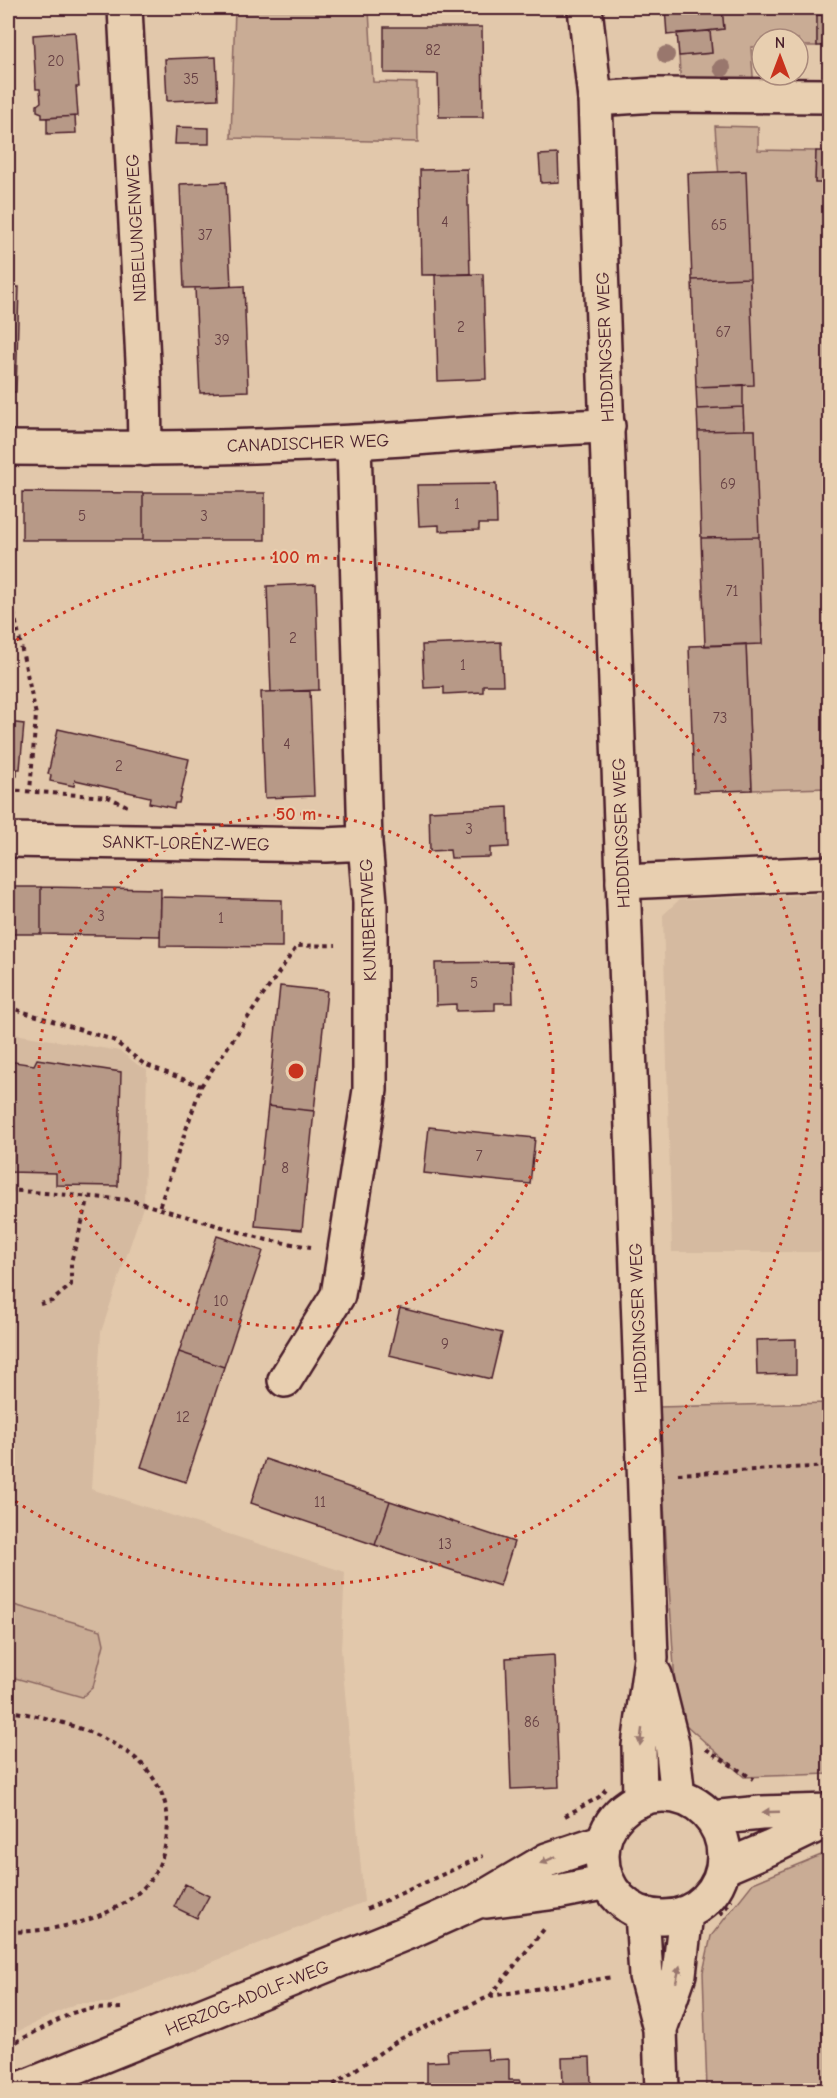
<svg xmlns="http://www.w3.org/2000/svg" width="837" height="2098" font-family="'Comic Neue',sans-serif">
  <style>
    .built { fill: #d5baa0 }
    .green { fill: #c9ac95; stroke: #8a6660; stroke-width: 1.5 }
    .building { fill: #b79987; stroke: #4a1f2b; stroke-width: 1.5 }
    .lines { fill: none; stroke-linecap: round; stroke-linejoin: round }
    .minor-casing { stroke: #4a1f2b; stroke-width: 38 }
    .secondary-casing { stroke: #4a1f2b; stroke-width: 38 }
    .path { stroke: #4a1f2b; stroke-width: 4; stroke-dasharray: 4.5 4.5; stroke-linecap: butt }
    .minor { stroke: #e8cfb0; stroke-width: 33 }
    .secondary { stroke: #e8cfb0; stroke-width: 33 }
    .tree { fill: #99776d }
    .oneway { fill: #99776e }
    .ring { fill: none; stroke: #c8321e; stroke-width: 3; stroke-dasharray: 3 6 }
    .labels { text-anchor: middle; stroke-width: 4.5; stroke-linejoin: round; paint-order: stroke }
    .number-label { font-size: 15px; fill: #653e42 }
    .street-label { font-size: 18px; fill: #4a1f2b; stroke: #e8cfb0 }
    .centre { fill: #c8321e; stroke: #e8cfb0; stroke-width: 3 }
    .ring-label { font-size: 18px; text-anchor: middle; font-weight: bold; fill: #c8321e; stroke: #e8cfb0; stroke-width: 4.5; stroke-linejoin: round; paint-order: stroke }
  </style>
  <rect width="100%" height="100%" fill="#e2c8ab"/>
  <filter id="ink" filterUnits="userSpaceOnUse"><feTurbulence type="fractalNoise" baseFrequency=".0167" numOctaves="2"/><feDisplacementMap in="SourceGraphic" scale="12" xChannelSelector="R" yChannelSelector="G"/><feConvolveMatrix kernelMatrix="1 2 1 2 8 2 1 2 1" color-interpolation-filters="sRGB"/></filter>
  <g filter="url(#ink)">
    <path class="built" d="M 829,894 L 829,1252 L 672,1252 L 663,915 L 679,900 Z
      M 8,1033 L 120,1051 L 138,1065 L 147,1069 L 144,1204 L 101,1332 L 91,1489 L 345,1572 L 341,1649 L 364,1902 L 109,2003 L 77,2003 L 8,2036 Z"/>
    <path class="green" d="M 235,8 L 398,8 L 399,12 L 369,10 L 373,82 L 417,83 L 418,142 L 231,138 Z
      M 722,8 L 829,8 L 829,15 L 817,15 L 817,46 L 798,46 L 798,39 L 762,39 L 762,47 L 751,47 L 754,90 L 681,90 L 679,56 L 712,53 L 710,31 L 724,29 Z
      M 715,126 L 758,127 L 758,150 L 816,151 L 815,182 L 829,183 L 829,788 L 752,790 L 746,644 L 762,643 L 755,430 L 744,430 C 740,328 721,228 715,126 Z
      M 829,1403 L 829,1774 L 744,1777 L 677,1717 L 658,1407 Z
      M 14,1605 L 101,1630 L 104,1644 L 93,1687 L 82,1697 L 8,1676 L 8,1611 Z
      M 826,1853 L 829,1853 L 829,2090 L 707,2090 L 703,1972 L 711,1936 L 753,1883 Z"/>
    <path class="building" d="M 163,8 L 207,8 L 207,11 L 163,12 Z
      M 665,8 L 722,8 L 724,29 L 667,35 Z
      M 817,15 L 830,15 L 830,46 L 817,46 Z
      M 384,27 L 482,27 L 483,117 L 439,117 L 438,74 L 384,73 Z
      M 710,31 L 712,53 L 679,56 L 677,33 Z
      M 75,32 L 79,87 L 76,87 L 78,116 L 42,118 L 42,113 L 37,111 L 37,105 L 41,102 L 40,89 L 36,89 L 33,35 Z
      M 216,57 L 218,99 L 167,101 L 165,59 Z
      M 75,116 L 76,133 L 47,134 L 47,118 Z
      M 176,127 L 209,128 L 209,144 L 175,144 Z
      M 816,151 L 830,151 L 830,183 L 815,183 Z
      M 558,154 L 559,182 L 541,183 L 539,155 Z
      M 467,169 L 470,274 L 422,275 L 420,170 Z
      M 746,171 L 750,278 L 692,280 L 688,173 Z
      M 8,181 L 10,182 L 8,263 Z
      M 226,182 L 231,287 L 184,288 L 180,184 Z
      M 483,274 L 486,379 L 438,381 L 435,275 Z
      M 750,278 L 754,385 L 696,387 L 692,280 Z
      M 244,286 L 248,391 L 200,393 L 195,288 Z
      M 8,287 L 19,287 L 16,392 L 8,392 Z
      M 743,385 L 743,407 L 697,409 L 696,387 Z
      M 743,407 L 744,430 L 698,431 L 697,409 Z
      M 744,430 L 755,430 L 759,537 L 701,538 L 698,431 Z
      M 496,484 L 497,524 L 479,524 L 479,530 L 439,531 L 439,525 L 419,526 L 417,485 Z
      M 22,492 L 143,493 L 143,540 L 22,540 Z
      M 143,493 L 265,493 L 265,540 L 143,540 Z
      M 759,537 L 762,644 L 705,646 L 701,538 Z
      M 316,584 L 319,690 L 271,692 L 267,586 Z
      M 501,642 L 503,685 L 483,685 L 483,692 L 444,694 L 444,687 L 424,688 L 422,645 Z
      M 746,644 L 752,790 L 694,792 L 689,646 Z
      M 310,691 L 314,796 L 265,798 L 261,692 Z
      M 8,722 L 24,724 L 20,769 L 17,769 L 17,776 L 8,775 Z
      M 58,729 L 189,759 L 179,803 L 175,803 L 174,808 L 149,803 L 150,797 L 75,780 L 74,786 L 50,781 L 51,775 L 48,774 Z
      M 508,807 L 509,847 L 490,848 L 490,857 L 451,858 L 450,850 L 430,851 L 429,811 Z
      M 8,887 L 41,887 L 41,934 L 8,934 Z
      M 41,887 L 161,889 L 160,936 L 41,934 Z
      M 161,897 L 282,900 L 282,947 L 160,946 Z
      M 512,962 L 513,1003 L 495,1003 L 495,1010 L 456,1011 L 456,1004 L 436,1005 L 435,963 Z
      M 280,986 L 327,991 L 314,1111 L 268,1106 Z
      M 37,1059 L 121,1072 L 118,1186 L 56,1185 L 56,1173 L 8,1172 L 8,1061 L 34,1065 Z
      M 268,1106 L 314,1111 L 302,1230 L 255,1226 Z
      M 429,1127 L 535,1138 L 530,1184 L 424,1173 Z
      M 217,1236 L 263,1251 L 224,1367 L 179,1352 Z
      M 400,1308 L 502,1333 L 491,1379 L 389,1355 Z
      M 796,1339 L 796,1374 L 757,1375 L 756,1340 Z
      M 179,1352 L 224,1367 L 186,1482 L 141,1467 Z
      M 265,1459 L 390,1501 L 375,1545 L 251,1503 Z
      M 390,1501 L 514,1542 L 500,1586 L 375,1545 Z
      M 554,1655 L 559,1787 L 511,1789 L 506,1658 Z
      M 185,1884 L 209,1896 L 197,1918 L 174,1907 Z
      M 487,2049 L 488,2060 L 509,2059 L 509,2080 L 520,2080 L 520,2090 L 417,2090 L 417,2084 L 427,2083 L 427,2062 L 448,2061 L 447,2051 Z
      M 590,2057 L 591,2083 L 563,2084 L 562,2058 Z"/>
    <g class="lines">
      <g class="minor-casing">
        <path id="minor" d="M 125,8 L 144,381 L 145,449
          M 595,99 L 655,95 L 830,96
          M 8,448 C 123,449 238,448 353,442 C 438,438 523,428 608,426
          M 8,840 L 326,845 L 365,843
          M 623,882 L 830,873
          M 285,1380 L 338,1295 L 370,1090 L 370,902 L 365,843 L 354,442"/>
      </g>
      <g class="secondary-casing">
        <path id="secondary" d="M 585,8 L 595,99 L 651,1658 L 639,1746 L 640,1800
          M 655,1675 L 672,1743 L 678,1797
          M602 1856a61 61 0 1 1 122 0a61 61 0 1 1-122 0Z
          M 711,1818 L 761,1813 L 830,1811
          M 723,1868 L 770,1848 L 830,1819
          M 487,1901 L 557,1892 L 608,1882
          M 642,1913 L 646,1976 L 660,2029 L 662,2090
          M 660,2029 L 679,1974 L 686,1913
          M 18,2090 L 411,1931 L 476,1902 L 547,1860 L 604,1841"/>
      </g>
      <path class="path" d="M 8,586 L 36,715 L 30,791
        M 8,790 L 108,797 L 127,806
        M 8,1007 L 113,1040 L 144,1064 L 201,1086 L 159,1208
        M 201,1086 L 297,946 L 336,945
        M 8,1190 L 130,1200 L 267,1240 L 311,1247
        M 40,1304 L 52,1301 L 71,1285 L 71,1262 L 89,1197
        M 678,1474 L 830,1466
        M 8,1711 C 49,1716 111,1734 142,1764 C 160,1783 171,1808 167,1834 C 165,1852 159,1871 147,1884 C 114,1920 54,1932 8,1932
        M 706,1749 L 753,1779
        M 565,1816 L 599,1797 L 606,1789
        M 367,1909 L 483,1856
        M 720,1915 L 732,1900
        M 490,1996 L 545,1928
        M 8,2046 L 72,2013 L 88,2009 L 124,2008
        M 326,2090 L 400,2039 L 490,1996 L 613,1977"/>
      <use href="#minor" class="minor"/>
      <use href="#secondary" class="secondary"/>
    </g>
    <g class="tree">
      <circle cx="666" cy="55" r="9"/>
      <circle cx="722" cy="68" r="9"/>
    </g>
    <defs><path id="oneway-solid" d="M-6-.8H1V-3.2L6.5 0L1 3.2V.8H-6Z" transform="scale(1.5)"/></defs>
    <g class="oneway">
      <use href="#oneway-solid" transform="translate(641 1737) rotate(97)"/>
      <use href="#oneway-solid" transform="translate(771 1812) rotate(178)"/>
      <use href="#oneway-solid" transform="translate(548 1860) rotate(156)"/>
      <use href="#oneway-solid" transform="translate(678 1974) rotate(-77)"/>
    </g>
  </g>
  <g class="ring">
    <circle cx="296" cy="1071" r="257"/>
    <path d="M9 645A514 514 0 1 1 9 1497"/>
  </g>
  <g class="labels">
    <g class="number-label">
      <text x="433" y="55">82</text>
      <text x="56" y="66">20</text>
      <text x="191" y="84">35</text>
      <text x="445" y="227">4</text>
      <text x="719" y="230">65</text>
      <text x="205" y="240">37</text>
      <text x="461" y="332">2</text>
      <text x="723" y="337">67</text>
      <text x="222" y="345">39</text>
      <text x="728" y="489">69</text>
      <text x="457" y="509">1</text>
      <text x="82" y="521">5</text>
      <text x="204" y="521">3</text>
      <text x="732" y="596">71</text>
      <text x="293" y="643">2</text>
      <text x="463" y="670">1</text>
      <text x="720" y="723">73</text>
      <text x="287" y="749">4</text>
      <text x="119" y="771">2</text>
      <text x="469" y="834">3</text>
      <text x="101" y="921">3</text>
      <text x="221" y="923">1</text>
      <text x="474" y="988">5</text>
      <text x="479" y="1161">7</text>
      <text x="285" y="1173">8</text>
      <text x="221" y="1306">10</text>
      <text x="445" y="1349">9</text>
      <text x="183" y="1422">12</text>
      <text x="320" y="1507">11</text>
      <text x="445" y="1549">13</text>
      <text x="532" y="1727">86</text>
    </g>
    <g class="street-label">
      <text transform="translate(136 228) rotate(-93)" y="6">NIBELUNGENWEG</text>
      <text transform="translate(605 347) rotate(-92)" y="6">HIDDINGSER WEG</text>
      <text transform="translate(308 443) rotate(-2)" y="6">CANADISCHER WEG</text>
      <text transform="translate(621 833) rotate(-92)" y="6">HIDDINGSER WEG</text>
      <text transform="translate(186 843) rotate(1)" y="6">SANKT-LORENZ-WEG</text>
      <text transform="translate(368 920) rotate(-92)" y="6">KUNIBERTWEG</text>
      <text transform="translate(638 1318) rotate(-92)" y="6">HIDDINGSER WEG</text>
      <text transform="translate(247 1998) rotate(-22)" y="6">HERZOG-ADOLF-WEG</text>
    </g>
  </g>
  <circle cx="296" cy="1071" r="9" class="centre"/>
  <g class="ring-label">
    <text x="296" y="563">100 m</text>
    <text x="296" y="820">50 m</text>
  </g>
  <rect width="837" height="2098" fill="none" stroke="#e8cfb0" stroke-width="30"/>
  <rect x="15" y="15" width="807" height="2068" fill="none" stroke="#4a1f2b" stroke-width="2" filter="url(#ink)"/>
  <g transform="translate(780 57)"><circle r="28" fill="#e8cfb0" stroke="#a9897b" stroke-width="1.5"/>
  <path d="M0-4.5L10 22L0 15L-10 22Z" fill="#c8321e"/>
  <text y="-9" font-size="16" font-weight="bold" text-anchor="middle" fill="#4a1f2b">N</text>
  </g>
</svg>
